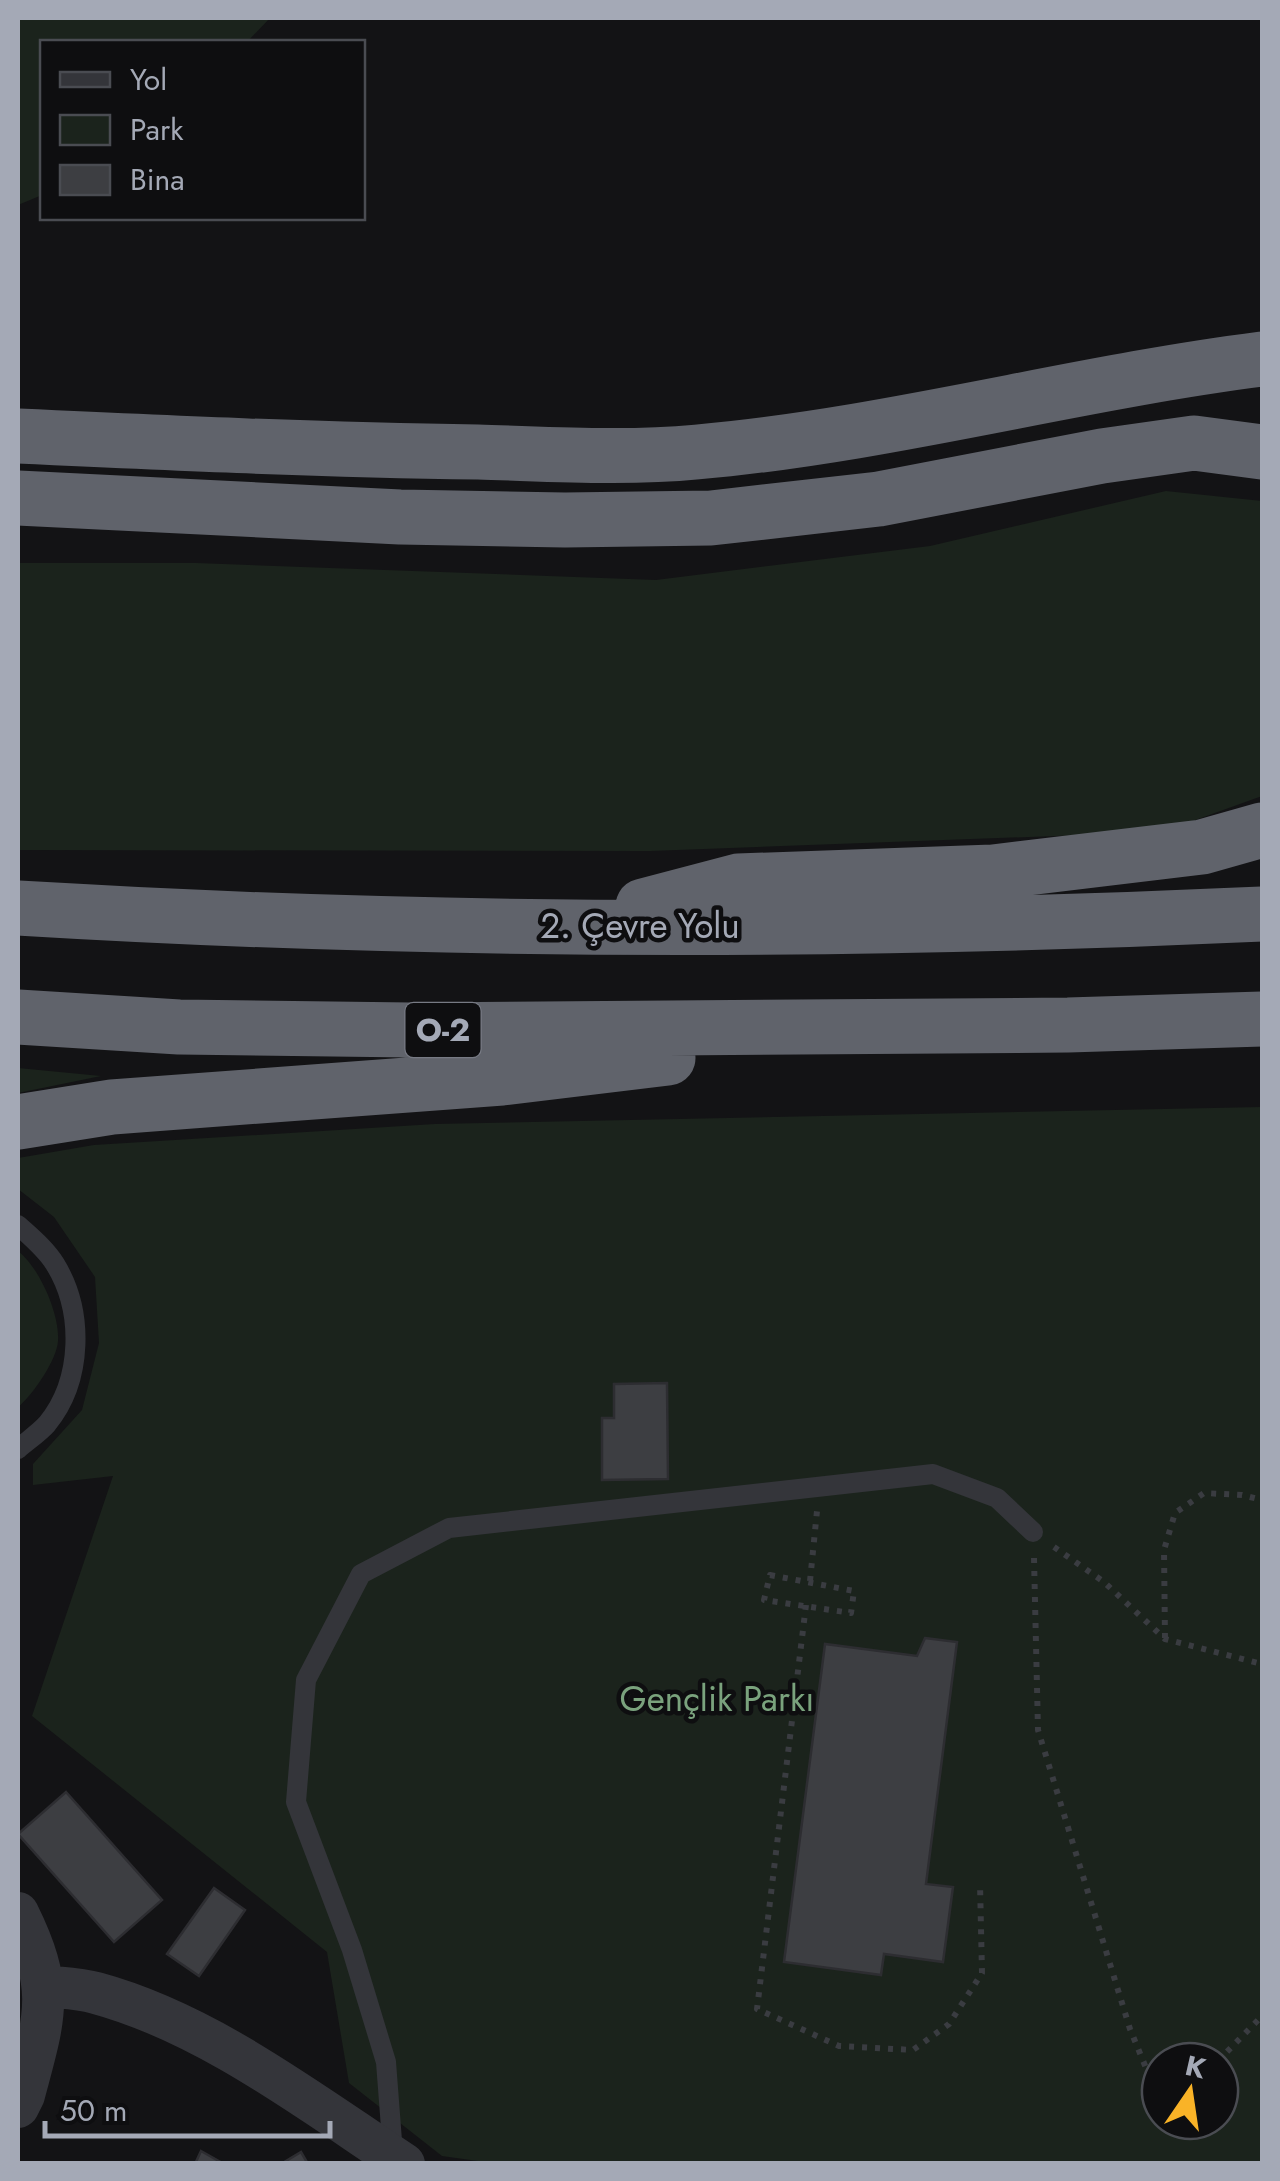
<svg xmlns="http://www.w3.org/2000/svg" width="1280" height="2181" font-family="Jost,sans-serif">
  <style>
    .green { fill: #1b231c; fill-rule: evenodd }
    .building { fill: #3d3e42; stroke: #2d2d31; stroke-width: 2.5 }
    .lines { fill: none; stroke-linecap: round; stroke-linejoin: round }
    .path { stroke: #3a3c41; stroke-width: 6; stroke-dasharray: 5 8; stroke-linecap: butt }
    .service { stroke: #34353a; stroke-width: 20 }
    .minor { stroke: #34353a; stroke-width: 42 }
    .motorway { stroke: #60636b; stroke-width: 55 }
    .labels { text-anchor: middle; stroke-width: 9; stroke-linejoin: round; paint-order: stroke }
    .shield { fill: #0e0e10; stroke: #777a84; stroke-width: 2.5 }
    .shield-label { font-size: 32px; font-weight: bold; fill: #a4a9b6 }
    .street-label { font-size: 35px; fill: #a4a9b6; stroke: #0e0e10 }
    .park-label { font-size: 35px; fill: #7aa27d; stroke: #0e0e10 }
  </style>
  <rect width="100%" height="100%" fill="#131315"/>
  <path class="green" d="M 18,18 L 270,18 L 247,42 L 42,42 L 42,195 L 18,205 Z
    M 1166,491 L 1262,501 L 1262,796 L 1162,832 L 650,851 L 18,850 L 18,563 L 196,563 L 656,580 L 930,546 Z
    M 18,1068 L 101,1076 L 18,1093 Z
    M 1262,1107 L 1262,2163 L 492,2163 L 442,2156 L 349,2083 L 327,1952 L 32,1716 L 113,1476 L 33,1485 L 33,1464 L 82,1410 L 99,1343 L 95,1277 L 54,1217 L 18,1189 L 18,1158 L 94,1145 L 435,1124 ZM 1160,2061 L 1220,2061 L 1220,2121 L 1160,2121 Z
    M 18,1251 C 39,1267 60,1314 58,1341 C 57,1360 32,1396 18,1407 Z"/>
  <path class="building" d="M 667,1383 L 668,1479 L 602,1480 L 602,1418 L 614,1418 L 614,1384 Z
    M 925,1638 L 957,1642 L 926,1884 L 953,1887 L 943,1962 L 884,1954 L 881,1975 L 784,1962 L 825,1644 L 917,1656 Z
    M 66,1792 L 162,1900 L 114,1942 L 18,1834 Z
    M 214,1888 L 245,1910 L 199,1976 L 167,1954 Z
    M 201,2151 L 224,2164 L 195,2164 Z
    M 301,2152 L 308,2164 L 281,2164 Z"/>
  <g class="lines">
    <path class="path" d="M 1054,1547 L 1104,1582 L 1165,1639 L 1262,1664
      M 1034,1558 L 1038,1730 L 1130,2029 L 1153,2085 L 1160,2086
      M 770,1575 L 854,1591 L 851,1613 L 764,1600 Z
      M 810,1581 L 817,1511
      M 806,1605 L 757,2009 L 839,2046 L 913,2050 L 949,2024 L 982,1973 L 980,1883
      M 1165,1638 L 1164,1550 L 1175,1513 L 1204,1493 L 1242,1495 L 1262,1500
      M 1218,2061 L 1262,2016"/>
    <path class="service" d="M 18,1225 C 30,1236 46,1249 55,1264 C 84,1311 83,1380 47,1424 C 39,1433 27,1441 18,1449
      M 393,2154 L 386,2062 L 352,1950 L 296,1802 L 306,1680 L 361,1574 L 449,1528 L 933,1474 L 997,1498 L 1033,1532"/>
    <path class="minor" d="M 18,1913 C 56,1990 45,2016 24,2095 L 18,2107
      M 43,1986 C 60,1988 79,1988 96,1993 C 207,2023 310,2102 404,2164"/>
    <path class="motorway" d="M 18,436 C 171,443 324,450 478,452 C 550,454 624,459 697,452 C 888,435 1073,383 1262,359
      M 18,498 L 400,517 L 565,520 L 711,518 L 879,499 L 1102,456 L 1194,443 L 1262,452
      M 643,906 L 738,881 L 993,872 L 1202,847 L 1262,830
      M 18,908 C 431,933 848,933 1262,914
      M 18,1017 L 179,1027 L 411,1030 L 1068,1025 L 1262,1019
      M 18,1122 L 112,1107 L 502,1078 L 668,1058"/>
  </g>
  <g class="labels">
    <rect class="shield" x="405.5" y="1003" width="75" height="54" rx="8"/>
    <g class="shield-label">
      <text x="443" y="1041">O-2</text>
    </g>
    <g class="street-label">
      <text x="640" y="938">2. Çevre Yolu</text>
    </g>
    <g class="park-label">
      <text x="717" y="1711">Gençlik Parkı</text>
    </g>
  </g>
  <rect width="1280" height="2181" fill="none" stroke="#a4a9b6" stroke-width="40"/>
  <rect x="40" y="40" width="325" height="180" fill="#0e0e10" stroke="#4a4c52" stroke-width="2.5"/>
  <rect x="60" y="72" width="50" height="15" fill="#34353a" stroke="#4a4c52" stroke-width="2.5"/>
  <text x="130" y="90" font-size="30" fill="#a4a9b6">Yol</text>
  <rect x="60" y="115" width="50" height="30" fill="#1b231c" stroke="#4a4c52" stroke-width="2.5"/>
  <text x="130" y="140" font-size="30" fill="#a4a9b6">Park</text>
  <rect x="60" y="165" width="50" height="30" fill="#3d3e42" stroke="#4a4c52" stroke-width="2.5"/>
  <text x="130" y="190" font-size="30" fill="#a4a9b6">Bina</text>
  <g transform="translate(1190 2091) rotate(13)"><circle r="48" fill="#0e0e10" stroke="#4a4c52" stroke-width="2.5"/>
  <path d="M0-8L18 38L0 25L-18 38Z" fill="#f9b327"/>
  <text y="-15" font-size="28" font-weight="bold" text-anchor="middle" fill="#a4a9b6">K</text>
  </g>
  <path d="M45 2121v15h285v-15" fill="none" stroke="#a4a9b6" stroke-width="5"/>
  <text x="60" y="2121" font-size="30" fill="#a4a9b6" stroke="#0e0e10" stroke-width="8" paint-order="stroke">50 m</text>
</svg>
